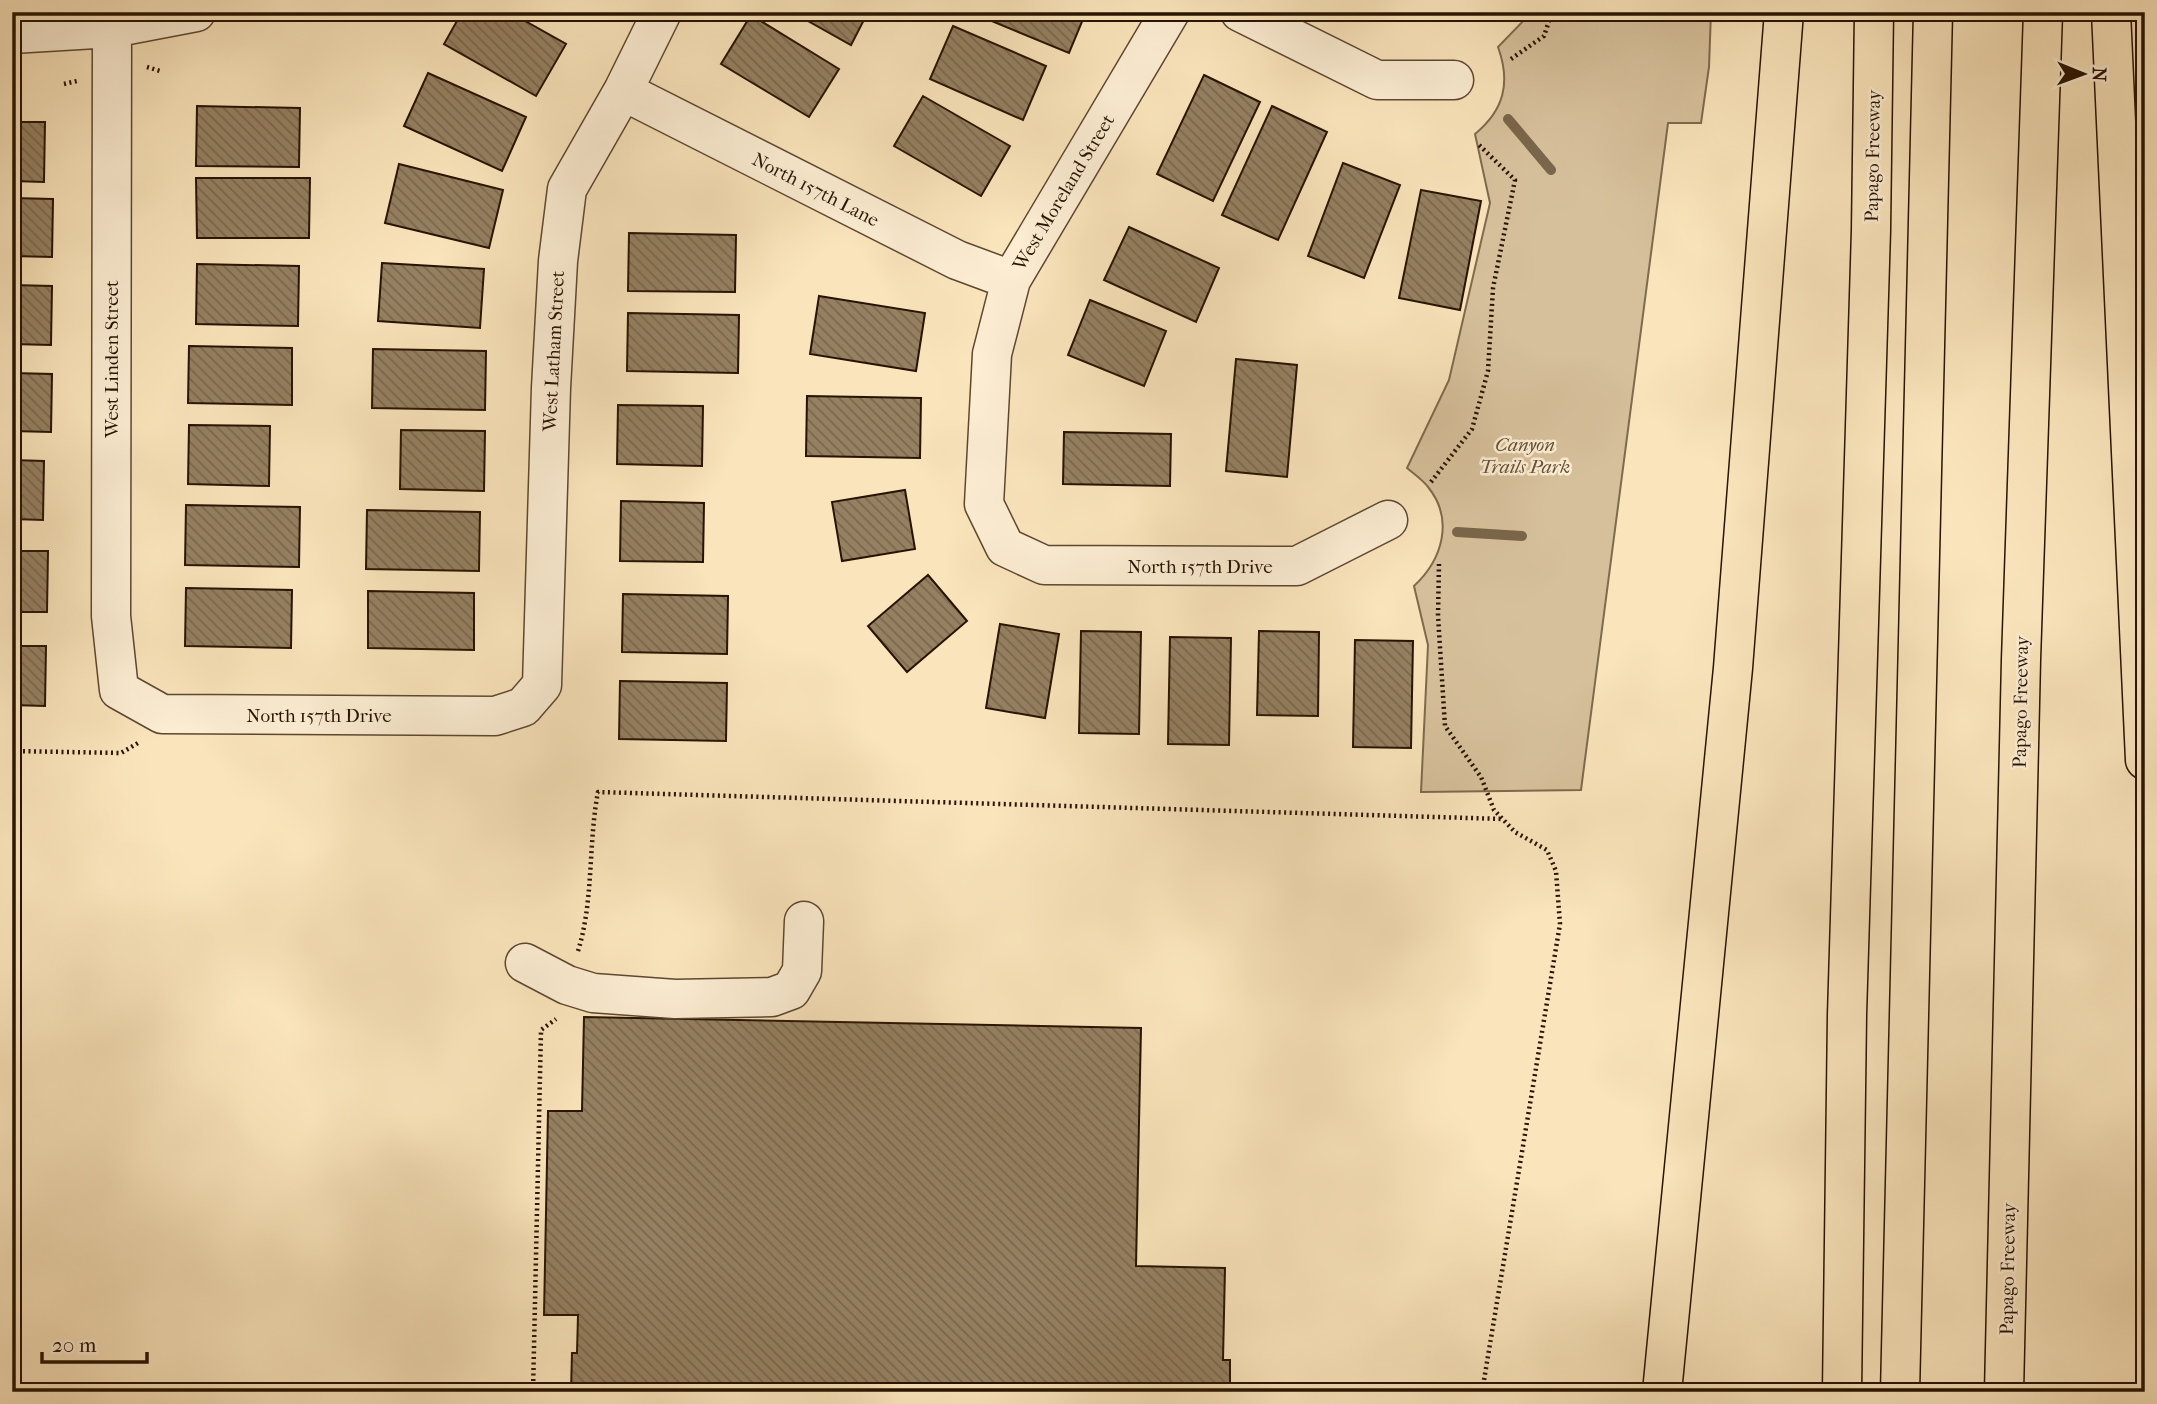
<svg xmlns="http://www.w3.org/2000/svg" width="2157" height="1404" font-family="'IM FELL French Canon',serif">
  <style>
    .green { fill: #d6c09b; stroke: #7e6a4e; stroke-width: 2 }
    .lines { fill: none; stroke-linecap: round; stroke-linejoin: round }
    .stream { stroke: #7a664a; stroke-width: 10 }
    .building { fill: url(#building-back-hatch); stroke: #271300; stroke-width: 2 }
    .minor-casing { stroke: #5c472f; stroke-width: 41 }
    .highway-casing { stroke: #271300; stroke-width: 41 }
    .path { stroke: #271300; stroke-width: 4.5; stroke-dasharray: 2 3.5; stroke-linecap: butt }
    .minor { stroke: #fcedd3; stroke-width: 38 }
    .highway { stroke: #fae4bb; stroke-width: 38 }
    .labels { text-anchor: middle; stroke-width: 5; stroke-linejoin: round; paint-order: stroke }
    .street-label { font-size: 19px; fill: #271300; stroke: #fcedd3 }
    .park-label { font-size: 19px; font-style: italic; fill: #645036; stroke: #fcedd3 }
  </style>
  <defs>
    <pattern id="building-back-hatch" width="6" height="6" patternUnits="userSpaceOnUse" patternTransform="scale(1.75)"><rect width="6" height="6" fill="#958061"/><path d="M-1 5l2 2M0 0l6 6M5-1l2 2" fill="none" stroke="#7a684e"/></pattern>
  </defs>
  <rect width="100%" height="100%" fill="#fae4bb"/>
  <filter id="stains"><feTurbulence type="fractalNoise" baseFrequency=".00286" numOctaves="4"/><feColorMatrix values="0 0 0 0 .2 0 0 0 0 .09 0 0 0 0 .02 0 0 0 .5 -.17"/></filter>
  <radialGradient id="worn" r=".72"><stop offset=".6" stop-color="#630" stop-opacity="0"/><stop offset="1" stop-color="#630" stop-opacity=".3"/></radialGradient>
  <path class="green" d="M 1532,12 L 1711,12 L 1709,67 L 1701,123 L 1668,123 L 1581,790 L 1421,792 L 1428,645 L 1414,586 C 1443,559 1454,519 1428,487 C 1423,480 1414,474 1407,468 L 1449,380 L 1490,203 L 1475,134 C 1504,110 1511,83 1498,47 Z"/>
  <g class="lines">
    <path class="stream" d="M 1508,119 L 1551,170
      M 1457,532 L 1522,536"/>
  </g>
  <path class="building" d="M 462,12 L 509,12 L 566,44 L 536,96 L 444,44 Z
    M 792,12 L 868,12 L 851,45 Z
    M 970,12 L 1086,12 L 1069,53 Z
    M 751,15 L 839,69 L 809,117 L 721,64 Z
    M 953,26 L 1046,66 L 1023,120 L 930,79 Z
    M 428,73 L 526,117 L 502,171 L 404,126 Z
    M 1204,75 L 1260,102 L 1213,201 L 1157,174 Z
    M 923,96 L 1010,146 L 981,196 L 894,146 Z
    M 197,106 L 300,108 L 299,167 L 196,166 Z
    M 1272,106 L 1327,132 L 1278,240 L 1222,215 Z
    M 12,122 L 45,122 L 44,182 L 12,181 Z
    M 1343,163 L 1400,185 L 1364,278 L 1308,256 Z
    M 399,164 L 503,190 L 489,248 L 385,223 Z
    M 196,178 L 310,178 L 309,238 L 197,238 Z
    M 1421,190 L 1481,201 L 1460,310 L 1399,298 Z
    M 12,198 L 53,199 L 52,257 L 12,256 Z
    M 1129,227 L 1219,268 L 1196,322 L 1104,280 Z
    M 629,233 L 736,235 L 735,292 L 628,291 Z
    M 382,263 L 484,269 L 480,328 L 378,321 Z
    M 197,264 L 299,266 L 298,326 L 196,324 Z
    M 12,285 L 52,286 L 51,345 L 12,344 Z
    M 819,296 L 925,313 L 916,371 L 810,354 Z
    M 1090,300 L 1166,331 L 1144,386 L 1068,355 Z
    M 628,313 L 739,315 L 738,373 L 627,371 Z
    M 189,346 L 292,348 L 292,405 L 188,403 Z
    M 373,349 L 486,351 L 485,410 L 372,408 Z
    M 1236,359 L 1297,365 L 1287,477 L 1226,471 Z
    M 12,373 L 52,374 L 51,432 L 12,431 Z
    M 807,396 L 921,398 L 920,458 L 806,456 Z
    M 618,405 L 703,406 L 702,466 L 617,464 Z
    M 189,425 L 270,426 L 269,486 L 188,484 Z
    M 401,430 L 485,431 L 484,491 L 400,489 Z
    M 1064,432 L 1171,434 L 1170,486 L 1063,484 Z
    M 12,460 L 44,461 L 43,520 L 12,519 Z
    M 905,490 L 915,549 L 842,561 L 832,502 Z
    M 621,501 L 704,503 L 703,562 L 620,561 Z
    M 186,505 L 300,507 L 299,567 L 185,565 Z
    M 367,510 L 480,512 L 479,571 L 366,569 Z
    M 12,551 L 48,551 L 47,612 L 12,612 Z
    M 928,575 L 967,621 L 907,672 L 868,626 Z
    M 186,588 L 292,590 L 291,648 L 185,646 Z
    M 368,591 L 474,593 L 474,650 L 368,648 Z
    M 623,594 L 728,596 L 727,654 L 622,652 Z
    M 1000,624 L 1059,634 L 1045,718 L 986,708 Z
    M 1081,631 L 1141,632 L 1139,734 L 1079,733 Z
    M 1259,631 L 1319,632 L 1318,716 L 1257,715 Z
    M 1170,637 L 1231,638 L 1229,745 L 1168,744 Z
    M 1355,640 L 1413,641 L 1411,748 L 1353,747 Z
    M 12,646 L 46,646 L 45,706 L 12,705 Z
    M 620,681 L 727,683 L 726,741 L 619,739 Z
    M 584,1017 L 1141,1028 L 1136,1266 L 1225,1268 L 1223,1360 L 1230,1360 L 1230,1392 L 571,1392 L 572,1353 L 577,1353 L 578,1315 L 544,1315 L 548,1111 L 582,1111 Z"/>
  <g class="lines">
    <g class="minor-casing">
      <path id="minor" d="M 1170,12 L 1011,280 L 992,354 L 984,504 L 1005,547 L 1044,565 L 1297,566 L 1388,520
        M 1240,12 L 1377,80 L 1454,80
        M 112,28 L 111,616 L 119,690 L 162,714 L 495,716 L 523,707 L 542,685 L 551,388 L 558,261 L 567,189 L 623,91 L 662,12
        M 12,34 L 112,28 L 196,12
        M 623,91 L 957,260 L 1011,280
        M 525,963 L 567,985 L 593,993 L 675,999 L 772,997 L 791,990 L 802,971 L 804,921"/>
    </g>
    <g class="highway-casing">
      <path id="highway" d="M 2111,12 L 2145,760
        M 1662,1392 L 1733,668 L 1784,12
        M 1842,1392 L 1847,1015 L 1871,230 L 1874,12
        M 1900,1392 L 1933,12
        M 2004,1392 L 2021,660 L 2043,12"/>
    </g>
    <path class="path" d="M 1511,59 L 1544,36 L 1552,12
      M 147,67 L 160,71
      M 64,84 L 77,81
      M 1431,482 L 1472,429 L 1488,371 L 1493,288 L 1515,180 L 1477,143
      M 1439,564 L 1438,616 L 1445,726 L 1481,777 L 1494,810 L 1515,832 L 1547,850 L 1556,871 L 1560,924 L 1482,1392
      M 12,751 L 121,753 L 138,743
      M 578,951 C 594,900 588,844 598,792 L 1503,819
      M 533,1392 L 541,1030 L 556,1019"/>
    <use href="#minor" class="minor"/>
    <use href="#highway" class="highway"/>
  </g>
  <g class="labels">
    <g class="street-label">
      <text transform="translate(1872 156) rotate(-89)" y="7">Papago Freeway</text>
      <text transform="translate(816 189) rotate(27)" y="7">North 157th Lane</text>
      <text transform="translate(1063 192) rotate(-59)" y="7">West Moreland Street</text>
      <text transform="translate(553 351) rotate(-87)" y="7">West Latham Street</text>
      <text transform="translate(111 359) rotate(-90)" y="7">West Linden Street</text>
      <text x="1200" y="573">North 157th Drive</text>
      <text transform="translate(2020 702) rotate(-89)" y="7">Papago Freeway</text>
      <text x="319" y="722">North 157th Drive</text>
      <text transform="translate(2007 1269) rotate(-89)" y="7">Papago Freeway</text>
    </g>
    <g class="park-label">
      <text x="1525" y="451">Canyon<tspan x="1525" dy="22">Trails Park</tspan></text>
    </g>
  </g>
  <rect width="2157" height="1404" fill="none" stroke="#fae4bb" stroke-width="42"/>
  <rect x="14" y="14" width="2129" height="1376" fill="none" stroke="#271300" stroke-width="3.5"/>
  <rect x="21" y="21" width="2115" height="1362" fill="none" stroke="#271300" stroke-width="2"/>
  <g transform="translate(2083 74) rotate(91)" stroke="#fcedd3" stroke-width="5" paint-order="stroke">
  <path d="M0-5L12 26L0 18L-12 26Z" fill="#271300"/>
  <text y="-10" font-size="19" font-weight="bold" text-anchor="middle" fill="#271300">N</text>
  </g>
  <path d="M42 1352v10h105v-10" fill="none" stroke="#271300" stroke-width="3.5"/>
  <text x="52" y="1352" font-size="21" fill="#271300" stroke="#fcedd3" stroke-width="5" paint-order="stroke">20 m</text>
  <rect width="100%" height="100%" filter="url(#stains)"/>
  <rect width="100%" height="100%" fill="url(#worn)"/>
</svg>
